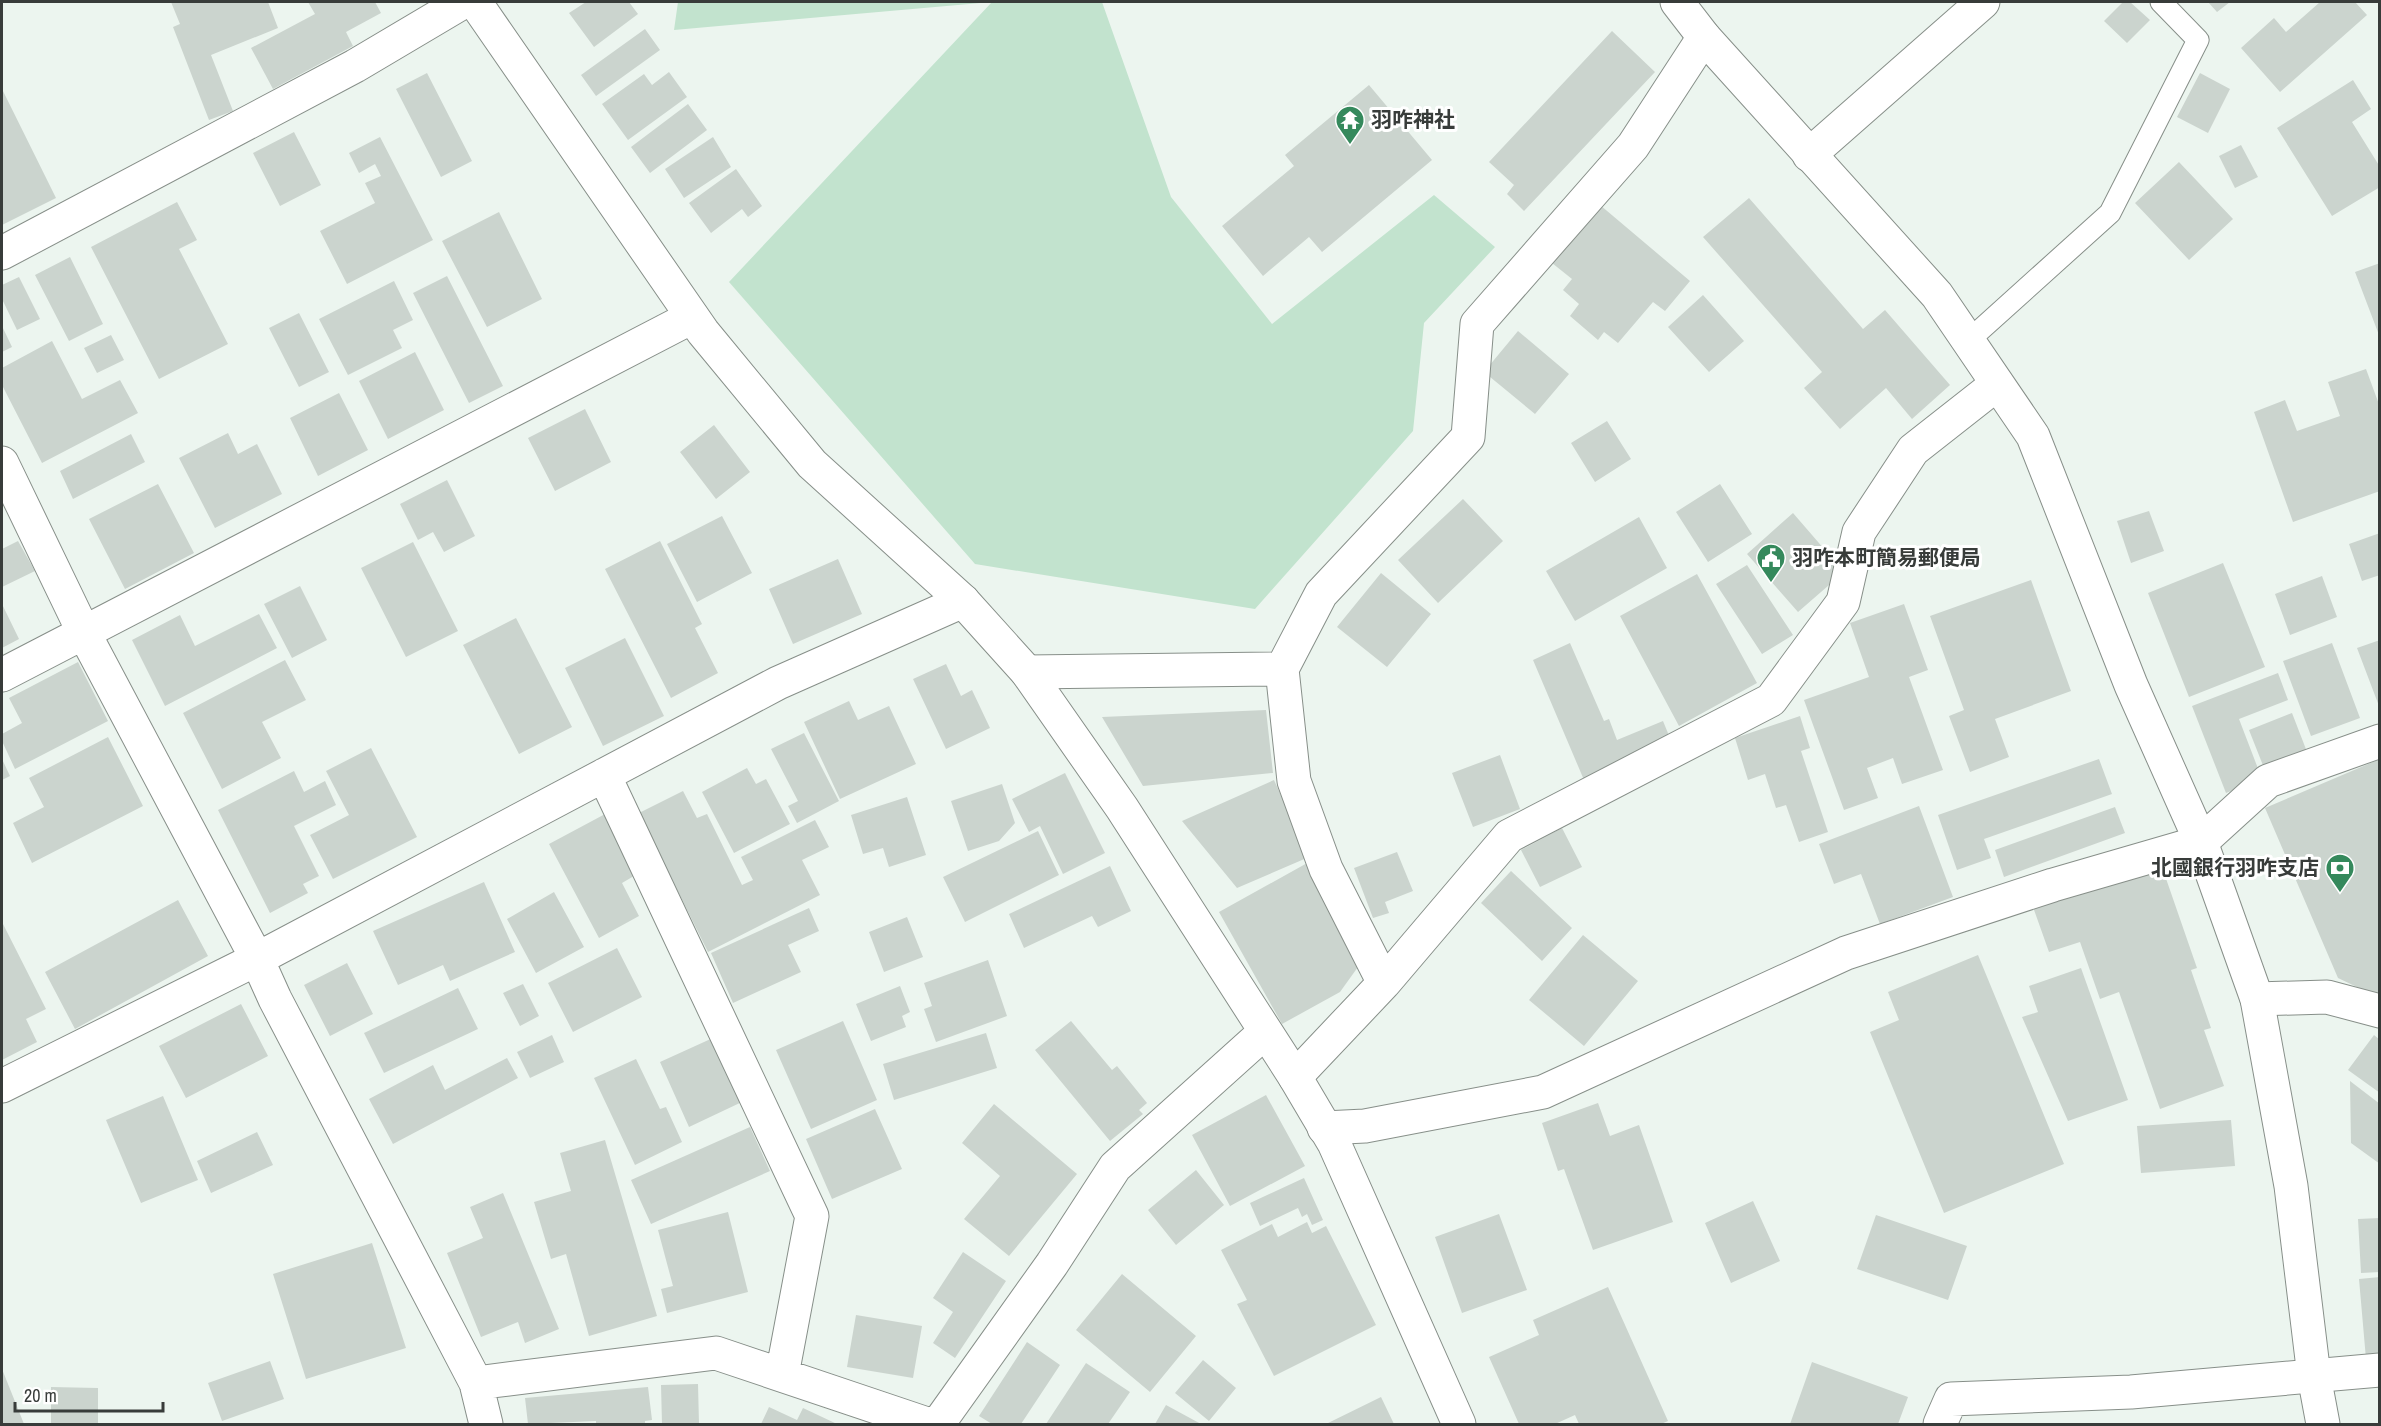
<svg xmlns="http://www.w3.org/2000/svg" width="2381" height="1426" font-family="'Archivo Narrow','Noto Sans JP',sans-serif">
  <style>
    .green { fill: #c2e3ce }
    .building { fill: #cbd4ce }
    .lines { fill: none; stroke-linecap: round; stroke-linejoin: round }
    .lane-casing { stroke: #878f89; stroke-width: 23 }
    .street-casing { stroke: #878f89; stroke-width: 35 }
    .secondary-casing { stroke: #878f89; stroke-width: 35 }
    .lane { stroke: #fff; stroke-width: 21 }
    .street { stroke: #fff; stroke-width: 33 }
    .secondary { stroke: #fff; stroke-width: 33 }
    .labels { text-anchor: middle; stroke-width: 6; stroke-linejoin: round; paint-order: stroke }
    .poi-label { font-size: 21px; font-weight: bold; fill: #383c3a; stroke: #fff; text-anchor: start }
  </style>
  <rect width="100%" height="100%" fill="#ecf5ef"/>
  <path class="green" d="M 678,2 L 1102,2 L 1171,197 L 1272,324 L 1434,195 L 1495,247 L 1424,323 L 1413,431 L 1255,609 L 975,564 L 729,282 L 992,2 L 674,30 Z"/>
  <path class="building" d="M 171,2 L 268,2 L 278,28 L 211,55 L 233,111 L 209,120 L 173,27 L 180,24 Z
    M 308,2 L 375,2 L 381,13 L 346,32 L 353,46 L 273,89 L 251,48 L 315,14 Z
    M 586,2 L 629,2 L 638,14 L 594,47 L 569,13 Z
    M 2123,2 L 2130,2 L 2150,20 L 2127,43 L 2104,21 Z
    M 2208,2 L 2230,2 L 2217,12 Z
    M 2320,2 L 2355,2 L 2367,15 L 2280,92 L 2241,48 L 2274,18 L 2286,32 Z
    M 645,29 L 660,50 L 596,96 L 581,75 Z
    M 1612,31 L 1655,72 L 1524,211 L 1507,194 L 1514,185 L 1489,162 Z
    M 669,72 L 687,97 L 628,140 L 602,104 L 644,74 L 652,85 Z
    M 427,73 L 472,161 L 441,177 L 396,89 Z
    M 2200,73 L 2230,89 L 2208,133 L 2177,117 Z
    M 2353,80 L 2371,109 L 2352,122 L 2380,167 L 2380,187 L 2332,216 L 2277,128 Z
    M 1369,85 L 1432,160 L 1322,252 L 1309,237 L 1263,276 L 1222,226 L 1294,166 L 1285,155 Z
    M 2,89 L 56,198 L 2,225 Z
    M 688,104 L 707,130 L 650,173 L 631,147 Z
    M 294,132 L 321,185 L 280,206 L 253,153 Z
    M 380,137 L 433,240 L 347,284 L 320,231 L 375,203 L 365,183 L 381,176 L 375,164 L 359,173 L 349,153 Z
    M 713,137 L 731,167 L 684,198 L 665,169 Z
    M 2241,145 L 2258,177 L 2235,188 L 2219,156 Z
    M 2179,162 L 2233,219 L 2189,260 L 2135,203 Z
    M 736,169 L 762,206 L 748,217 L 742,209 L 711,233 L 689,203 Z
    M 1749,198 L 1863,329 L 1885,310 L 1950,385 L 1912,419 L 1886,388 L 1840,429 L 1804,388 L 1822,372 L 1703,237 Z
    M 177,202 L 197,240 L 179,249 L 228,344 L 159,379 L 91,247 Z
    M 1600,205 L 1690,281 L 1665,311 L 1653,302 L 1618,343 L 1604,332 L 1598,340 L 1570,316 L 1579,304 L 1563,290 L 1572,279 L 1552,263 Z
    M 499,212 L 542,299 L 487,327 L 442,241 Z
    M 70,257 L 103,324 L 69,341 L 35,275 Z
    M 2380,263 L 2380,335 L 2379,335 L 2355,272 Z
    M 447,276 L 503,386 L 469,403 L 413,293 Z
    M 19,277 L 40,319 L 17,330 L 2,299 L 2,285 Z
    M 394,281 L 413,320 L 393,330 L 402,348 L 348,375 L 319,319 Z
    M 1703,295 L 1744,341 L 1709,372 L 1668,327 Z
    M 299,313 L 329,372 L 299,387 L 269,328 Z
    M 2,326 L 12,347 L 2,352 Z
    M 1518,331 L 1569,374 L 1535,414 L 1484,372 Z
    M 111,335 L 124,360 L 97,373 L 84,348 Z
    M 52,341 L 82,399 L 120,380 L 138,413 L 42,463 L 2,385 L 2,368 Z
    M 415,352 L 444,410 L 388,439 L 359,381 Z
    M 2366,369 L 2380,407 L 2380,491 L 2293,522 L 2254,412 L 2285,400 L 2297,431 L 2340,416 L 2328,382 Z
    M 339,393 L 368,450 L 318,476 L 290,418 Z
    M 585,409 L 611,462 L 555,491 L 528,438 Z
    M 1607,421 L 1631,459 L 1595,482 L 1571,443 Z
    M 714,425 L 750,472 L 716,499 L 680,452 Z
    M 228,433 L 238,454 L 257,444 L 282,494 L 215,528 L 179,458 Z
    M 131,434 L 145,462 L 73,499 L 60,471 Z
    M 447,480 L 475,536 L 444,552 L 433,532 L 418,540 L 400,504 Z
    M 158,484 L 194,553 L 125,589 L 89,519 Z
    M 1720,484 L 1752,534 L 1708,562 L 1676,512 Z
    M 1463,499 L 1503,541 L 1438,603 L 1398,560 Z
    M 2149,511 L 2164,551 L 2131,563 L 2117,521 Z
    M 1793,513 L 1844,572 L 1798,612 L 1747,554 Z
    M 722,516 L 752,573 L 697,602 L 667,544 Z
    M 1639,517 L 1667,568 L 1575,621 L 1546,571 Z
    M 2380,533 L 2380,575 L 2362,581 L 2349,544 Z
    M 18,541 L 35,571 L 2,587 L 2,549 Z
    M 660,541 L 702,624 L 695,628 L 718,673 L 671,698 L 605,569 Z
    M 413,542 L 458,631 L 406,657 L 361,568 Z
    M 838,559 L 862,614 L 793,644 L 769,589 Z
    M 2223,563 L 2265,667 L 2189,697 L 2148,593 Z
    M 1747,565 L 1793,635 L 1762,654 L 1716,584 Z
    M 1381,573 L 1431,614 L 1387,667 L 1337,627 Z
    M 1697,574 L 1757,683 L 1679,726 L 1620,616 Z
    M 2322,576 L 2337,617 L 2290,635 L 2275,594 Z
    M 2031,580 L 2071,691 L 1995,719 L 2009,757 L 1970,772 L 1949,716 L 1964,710 L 1930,616 Z
    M 300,586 L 327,640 L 292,658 L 264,604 Z
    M 2,604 L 19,639 L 2,648 Z
    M 1904,604 L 1928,670 L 1909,677 L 1943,770 L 1902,784 L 1893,758 L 1867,768 L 1878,798 L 1844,810 L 1804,700 L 1869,677 L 1850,623 Z
    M 259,614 L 277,648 L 165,706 L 132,640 L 180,615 L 195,646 Z
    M 516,618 L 572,727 L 519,754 L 463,645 Z
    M 625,638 L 664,716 L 603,746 L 565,668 Z
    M 2380,640 L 2380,706 L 2379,706 L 2357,648 Z
    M 1570,643 L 1604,721 L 1609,719 L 1617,740 L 1663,721 L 1672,743 L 1584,780 L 1533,660 Z
    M 2332,643 L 2360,718 L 2311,736 L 2283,661 Z
    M 285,660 L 306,700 L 262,722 L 281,758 L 222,789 L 183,713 Z
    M 78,662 L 108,721 L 15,769 L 2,741 L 2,734 L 22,723 L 9,698 Z
    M 946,664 L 961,696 L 972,690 L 990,728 L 946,749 L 913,679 Z
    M 2278,673 L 2288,700 L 2239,719 L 2262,779 L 2226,793 L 2192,706 Z
    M 849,701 L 858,720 L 889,706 L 916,764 L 840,799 L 804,722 Z
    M 1266,710 L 1273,773 L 1143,786 L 1102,717 Z
    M 2292,713 L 2309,757 L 2266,773 L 2249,730 Z
    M 1800,716 L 1810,748 L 1801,751 L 1828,832 L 1799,842 L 1786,805 L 1776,808 L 1765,774 L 1748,780 L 1735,738 Z
    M 804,733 L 839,801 L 797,823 L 788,806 L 798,801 L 771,749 Z
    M 108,737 L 143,806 L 32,863 L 13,823 L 44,807 L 29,778 Z
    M 371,748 L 417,837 L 333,879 L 310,835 L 349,815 L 326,771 Z
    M 1500,755 L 1520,809 L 1473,827 L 1452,773 Z
    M 2,759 L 10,776 L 2,780 Z
    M 2099,759 L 2112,794 L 1984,839 L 1991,858 L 1957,870 L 1938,815 Z
    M 2380,759 L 2380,998 L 2338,978 L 2265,808 Z
    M 747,768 L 756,784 L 766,779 L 790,824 L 734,853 L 702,792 Z
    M 294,771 L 304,792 L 325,781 L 336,805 L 294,826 L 319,876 L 303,884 L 308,893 L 270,913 L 218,810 Z
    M 1065,773 L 1105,853 L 1063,874 L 1040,826 L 1029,832 L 1012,799 Z
    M 1274,780 L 1309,857 L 1237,888 L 1182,821 Z
    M 1002,784 L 1015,823 L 999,841 L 968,851 L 951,801 Z
    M 683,791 L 697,818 L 707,814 L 742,885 L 753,880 L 741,857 L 815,820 L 829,847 L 802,860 L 820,895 L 708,952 L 639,813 Z
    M 907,797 L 926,855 L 889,867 L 883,848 L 863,854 L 851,815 Z
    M 1919,806 L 1953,897 L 1880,924 L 1861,874 L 1834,884 L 1819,844 Z
    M 2115,807 L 2125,833 L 2004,877 L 1995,850 Z
    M 607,813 L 639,873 L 622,883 L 639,916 L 599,938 L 549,844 Z
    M 1562,828 L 1582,867 L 1540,887 L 1521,850 Z
    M 1038,831 L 1059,875 L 965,922 L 943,877 Z
    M 1397,852 L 1413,891 L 1385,902 L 1389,913 L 1373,918 L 1354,868 Z
    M 1309,862 L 1363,960 L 1340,992 L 1282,1024 L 1219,912 Z
    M 1110,866 L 1131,911 L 1098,927 L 1092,916 L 1024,948 L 1009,914 Z
    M 2162,867 L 2197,968 L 2191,970 L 2211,1028 L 2204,1030 L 2224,1086 L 2160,1109 L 2119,992 L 2100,999 L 2080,942 L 2049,952 L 2033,907 L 2097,884 L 2098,889 Z
    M 1511,871 L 1572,928 L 1542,961 L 1481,903 Z
    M 484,882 L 515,952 L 450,981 L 443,965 L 398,985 L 373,931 Z
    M 554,892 L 584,947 L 536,973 L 507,919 Z
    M 178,900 L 208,956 L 75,1029 L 45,972 Z
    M 809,908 L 819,931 L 788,945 L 801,972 L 733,1003 L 711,953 Z
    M 907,917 L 923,957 L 884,972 L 869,932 Z
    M 2,922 L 46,1009 L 26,1019 L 37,1042 L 2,1060 Z
    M 1583,935 L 1638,981 L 1584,1046 L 1529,1000 Z
    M 617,948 L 642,997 L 573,1032 L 548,983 Z
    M 1978,955 L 2064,1164 L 1944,1213 L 1870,1032 L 1899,1020 L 1888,992 Z
    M 988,960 L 1007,1016 L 936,1042 L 924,1009 L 932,1006 L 924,983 Z
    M 347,963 L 373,1014 L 330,1036 L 304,985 Z
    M 2081,968 L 2128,1100 L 2068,1121 L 2022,1017 L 2038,1012 L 2029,986 Z
    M 523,984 L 539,1016 L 520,1026 L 503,993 Z
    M 900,986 L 910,1012 L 902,1016 L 906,1027 L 871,1041 L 856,1004 Z
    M 458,988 L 478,1029 L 384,1073 L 364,1033 Z
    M 241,1004 L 268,1056 L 186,1098 L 159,1046 Z
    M 843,1021 L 877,1100 L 811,1129 L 776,1050 Z
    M 1071,1021 L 1112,1070 L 1117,1066 L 1147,1103 L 1139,1110 L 1143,1114 L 1110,1141 L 1035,1050 Z
    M 986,1033 L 997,1068 L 894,1100 L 883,1064 Z
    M 552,1035 L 564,1062 L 530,1078 L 517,1052 Z
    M 2374,1035 L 2380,1040 L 2380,1093 L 2348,1070 Z
    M 715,1037 L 744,1101 L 689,1127 L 660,1062 Z
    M 507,1058 L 518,1078 L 393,1144 L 369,1099 L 433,1065 L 445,1090 Z
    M 636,1059 L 660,1109 L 666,1107 L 682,1142 L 635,1165 L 594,1078 Z
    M 2350,1081 L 2380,1104 L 2380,1164 L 2351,1143 Z
    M 1266,1095 L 1305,1166 L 1230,1206 L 1192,1135 Z
    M 163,1096 L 198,1180 L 141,1203 L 106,1120 Z
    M 1598,1103 L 1610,1136 L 1639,1125 L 1673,1222 L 1593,1250 L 1564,1169 L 1558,1171 L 1542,1123 Z
    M 994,1104 L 1077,1174 L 1009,1256 L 964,1219 L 1000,1176 L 962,1143 Z
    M 875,1109 L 902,1169 L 832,1199 L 806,1139 Z
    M 2231,1120 L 2235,1166 L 2141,1173 L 2137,1126 Z
    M 750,1127 L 770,1171 L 651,1224 L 631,1180 Z
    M 257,1132 L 273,1165 L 211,1193 L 197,1161 Z
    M 605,1140 L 657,1316 L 589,1336 L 566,1254 L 551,1259 L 534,1202 L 571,1191 L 560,1153 Z
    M 1196,1170 L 1224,1205 L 1176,1245 L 1148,1210 Z
    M 1304,1178 L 1323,1220 L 1312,1225 L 1307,1214 L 1302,1217 L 1298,1208 L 1260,1226 L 1250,1203 Z
    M 503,1193 L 559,1329 L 525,1343 L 518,1322 L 481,1337 L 447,1253 L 483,1238 L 470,1207 Z
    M 1753,1201 L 1780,1261 L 1731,1283 L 1705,1223 Z
    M 728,1212 L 748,1292 L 667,1313 L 661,1289 L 673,1286 L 658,1230 Z
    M 1499,1214 L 1527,1290 L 1462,1313 L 1435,1237 Z
    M 1876,1215 L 1967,1246 L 1948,1300 L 1857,1269 Z
    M 2380,1218 L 2380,1272 L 2361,1273 L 2358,1219 Z
    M 1307,1222 L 1312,1233 L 1326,1226 L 1376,1325 L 1274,1376 L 1237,1304 L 1247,1300 L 1221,1250 L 1272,1224 L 1278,1237 Z
    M 372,1243 L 406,1348 L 306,1379 L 273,1274 Z
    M 963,1252 L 1006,1281 L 955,1358 L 933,1343 L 953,1312 L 933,1298 Z
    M 1122,1274 L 1196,1336 L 1150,1392 L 1076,1330 Z
    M 2380,1277 L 2380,1358 L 2366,1359 L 2359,1279 Z
    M 1608,1287 L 1668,1421 L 1661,1424 L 1579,1424 L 1575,1415 L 1555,1424 L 1519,1424 L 1489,1357 L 1539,1335 L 1533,1320 Z
    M 856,1315 L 922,1326 L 913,1378 L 847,1367 Z
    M 1027,1342 L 1060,1365 L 1021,1424 L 992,1424 L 979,1416 Z
    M 1203,1360 L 1236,1388 L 1209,1421 L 1175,1393 Z
    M 270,1361 L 284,1399 L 222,1421 L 208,1383 Z
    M 1812,1362 L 1908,1397 L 1898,1424 L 1790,1424 Z
    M 1086,1363 L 1130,1392 L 1108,1424 L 1046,1424 Z
    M 2,1369 L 24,1424 L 2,1424 Z
    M 698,1384 L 699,1424 L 662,1424 L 661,1385 Z
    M 51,1387 L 98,1388 L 98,1424 L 51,1424 Z
    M 648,1387 L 652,1420 L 645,1421 L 645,1424 L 596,1424 L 596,1421 L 528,1424 L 525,1398 Z
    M 1381,1397 L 1394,1424 L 1326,1424 Z
    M 1166,1405 L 1201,1424 L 1155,1424 Z
    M 769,1407 L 797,1420 L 803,1408 L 837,1424 L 761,1424 Z"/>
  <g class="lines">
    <g class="lane-casing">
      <path id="lane" d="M 1968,341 L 2110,213 L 2198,40 L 2161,2"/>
    </g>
    <g class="street-casing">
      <path id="street" d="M 1809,155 L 1983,2
        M 2,253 L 355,66 L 463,2
        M 2,463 L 84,633 L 257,959 L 275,999 L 476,1383 L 716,1353 L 927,1424
        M 1282,669 L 1294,781 L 1326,869 L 1384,983
        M 1027,672 L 1282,669 L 1321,594 L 1468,437 L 1477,324 L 1633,146 L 1704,37
        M 2,675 L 692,317
        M 604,775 L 812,1216 L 782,1375
        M 2257,999 L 2327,997 L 2380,1011
        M 1295,1077 L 1384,983 L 1509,836 L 1771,700 L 1843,602 L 1859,532 L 1913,450 L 1997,384
        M 2,1086 L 257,959 L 778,683 L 963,601
        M 1324,1128 L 1365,1126 L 1543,1092 L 1846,953 L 2053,885 L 2201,842 L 2268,781 L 2380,741
        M 476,1383 L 486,1424
        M 938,1424 L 1052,1264 L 1115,1167 L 1265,1032
        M 1940,1424 L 1951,1399 L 2131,1392 L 2380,1370"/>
    </g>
    <g class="secondary-casing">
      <path id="secondary" d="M 475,2 L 703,332 L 812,464 L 963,601 L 1027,672 L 1122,808 L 1295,1077 L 1334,1143 L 1459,1424
        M 1677,2 L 1704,37 L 1937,295 L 2033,436 L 2131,685 L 2201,842 L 2257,999 L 2291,1186 L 2314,1376 L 2323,1424"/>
    </g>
    <use href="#lane" class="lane"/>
    <use href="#street" class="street"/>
    <use href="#secondary" class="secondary"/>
  </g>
  <defs>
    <g id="temple-pin" transform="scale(1.5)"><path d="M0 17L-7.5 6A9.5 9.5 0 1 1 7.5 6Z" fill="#35895c" stroke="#fff"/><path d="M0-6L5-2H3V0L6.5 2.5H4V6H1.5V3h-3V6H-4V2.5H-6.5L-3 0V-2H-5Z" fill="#fff"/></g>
    <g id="civic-pin" transform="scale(1.5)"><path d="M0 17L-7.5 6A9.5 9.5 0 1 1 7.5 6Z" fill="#35895c" stroke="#fff"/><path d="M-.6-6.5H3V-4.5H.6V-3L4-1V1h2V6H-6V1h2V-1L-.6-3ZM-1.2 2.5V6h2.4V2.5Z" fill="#fff"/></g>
    <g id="bank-pin" transform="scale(1.5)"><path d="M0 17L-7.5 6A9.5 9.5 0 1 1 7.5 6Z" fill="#35895c" stroke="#fff"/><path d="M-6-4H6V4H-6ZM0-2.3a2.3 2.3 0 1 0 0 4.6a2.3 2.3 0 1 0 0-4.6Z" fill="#fff"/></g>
  </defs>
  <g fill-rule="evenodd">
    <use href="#temple-pin" x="1350" y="120"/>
    <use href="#civic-pin" x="1771" y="558"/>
    <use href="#bank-pin" x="2340" y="868"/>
  </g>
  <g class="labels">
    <g class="poi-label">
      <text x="1371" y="127">羽咋神社</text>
      <text x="1792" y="565">羽咋本町簡易郵便局</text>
      <text x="2319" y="875" text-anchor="end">北國銀行羽咋支店</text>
    </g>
  </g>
  <rect width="2381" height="1426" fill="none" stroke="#383c3a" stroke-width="6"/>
  <path d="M15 1402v9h148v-9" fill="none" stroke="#383c3a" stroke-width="3"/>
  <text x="24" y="1402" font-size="18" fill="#383c3a" stroke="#ffffff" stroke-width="4.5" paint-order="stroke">20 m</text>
</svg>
